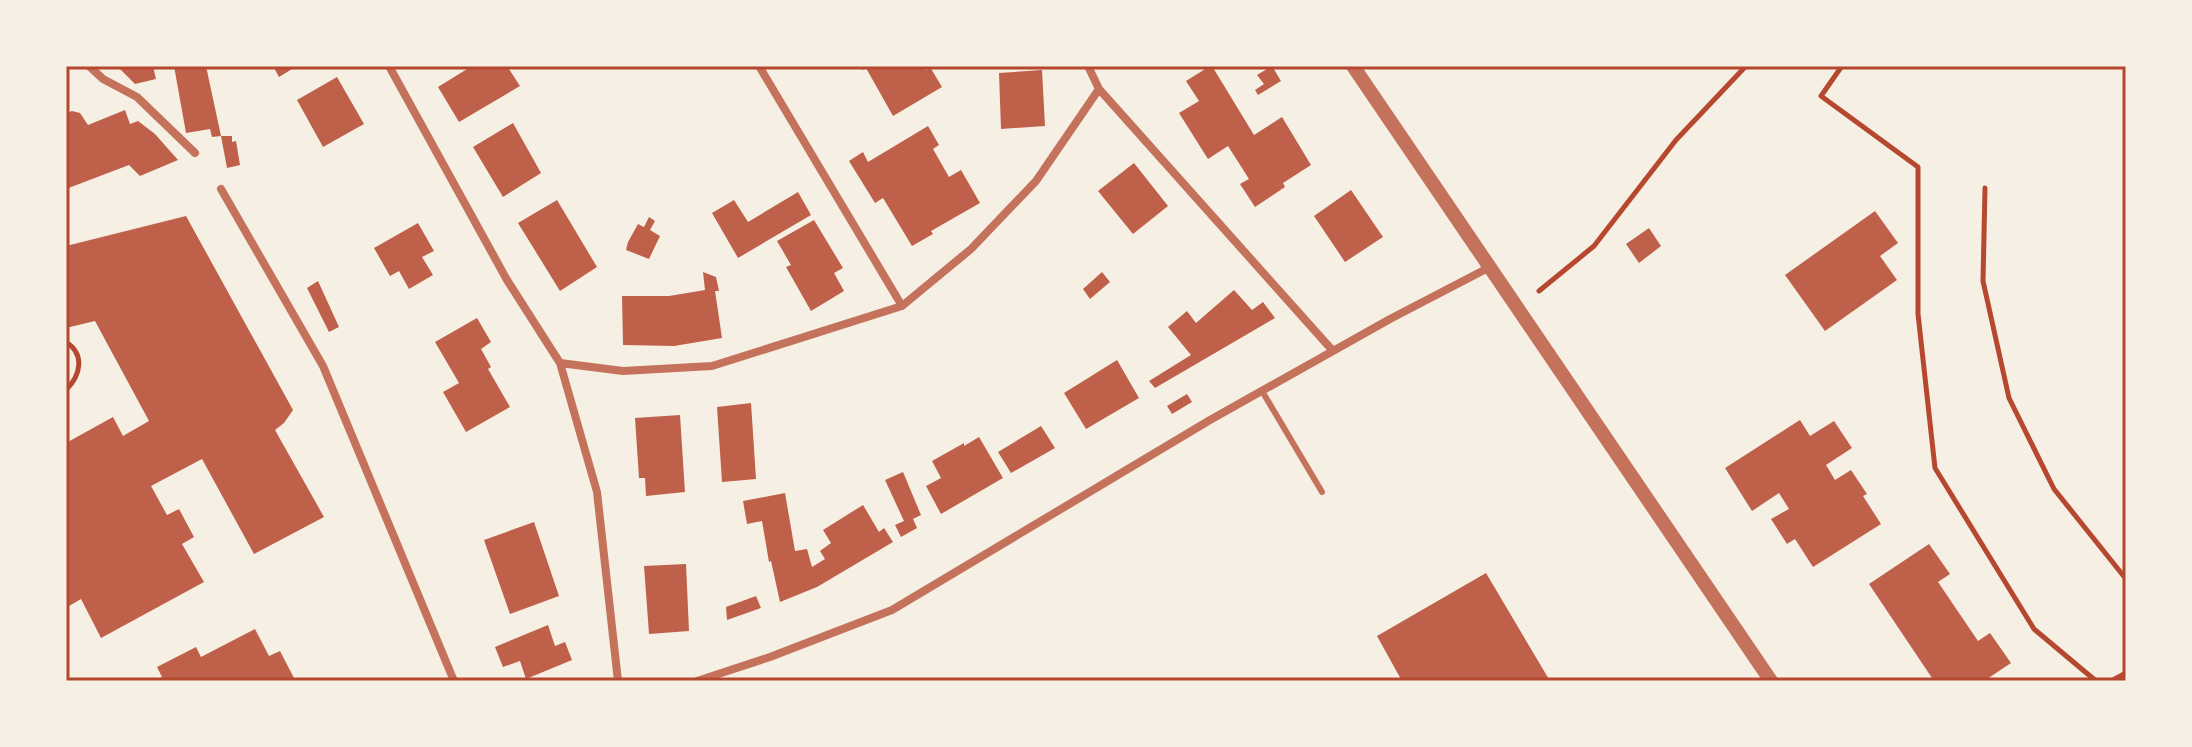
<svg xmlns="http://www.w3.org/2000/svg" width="2192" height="747" font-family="Signika,sans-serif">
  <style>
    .building { fill: #bf614a }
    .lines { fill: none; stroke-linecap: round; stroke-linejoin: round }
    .path { stroke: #b5482f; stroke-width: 5 }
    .service { stroke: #c5725c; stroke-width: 6 }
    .minor { stroke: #c5725c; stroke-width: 8 }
    .tertiary { stroke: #c5725c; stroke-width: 14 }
    .neatline { fill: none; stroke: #b5482f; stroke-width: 3 }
  </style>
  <rect width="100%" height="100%" fill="#f6efe4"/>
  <path class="building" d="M 117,66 L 153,66 L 156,79 L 135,84 Z
    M 174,66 L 206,66 L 221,136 L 212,137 L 210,129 L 186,133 Z
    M 273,66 L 297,66 L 279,77 Z
    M 472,66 L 507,66 L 520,86 L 459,122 L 438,87 Z
    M 861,66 L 923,66 L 926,70 L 930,67 L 942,87 L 893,116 L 866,68 L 863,70 Z
    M 1210,66 L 1212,66 L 1254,135 L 1282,117 L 1311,165 L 1283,183 L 1285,187 L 1255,207 L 1240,184 L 1249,179 L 1228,146 L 1208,159 L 1179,113 L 1199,101 L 1186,81 Z
    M 1272,66 L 1281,81 L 1258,95 L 1255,90 L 1264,84 L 1257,75 Z
    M 1042,70 L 1045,126 L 1001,129 L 999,73 Z
    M 337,77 L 364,124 L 323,147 L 297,100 Z
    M 125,110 L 130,124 L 138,121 L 155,134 L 178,160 L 140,176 L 129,165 L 66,189 L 66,113 L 72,111 L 80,113 L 88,125 Z
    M 513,123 L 541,173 L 503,197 L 473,147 Z
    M 928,126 L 939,145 L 933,149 L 949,177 L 961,170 L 980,203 L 931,231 L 933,234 L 912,246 L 883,198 L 875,203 L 849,161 L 863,152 L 868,162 Z
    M 221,136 L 232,136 L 232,142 L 236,141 L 240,165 L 227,168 Z
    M 1134,163 L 1168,206 L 1133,234 L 1098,191 Z
    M 1351,190 L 1383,237 L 1345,262 L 1314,216 Z
    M 798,192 L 811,215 L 738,258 L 712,213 L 734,200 L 748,222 Z
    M 557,200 L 597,267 L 560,291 L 518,223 Z
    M 1875,211 L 1898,243 L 1880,256 L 1897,280 L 1825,331 L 1785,275 Z
    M 186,216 L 293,410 L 284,423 L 275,430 L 324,517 L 254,554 L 202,459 L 151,486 L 167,515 L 179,509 L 194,537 L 182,544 L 204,582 L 101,638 L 81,599 L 69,606 L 66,601 L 66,443 L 113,417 L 123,436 L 149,421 L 95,321 L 66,328 L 66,246 Z
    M 649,217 L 655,221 L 650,230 L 660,236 L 649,259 L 626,250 L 628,242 L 638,224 L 644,227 Z
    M 814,220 L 843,268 L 834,273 L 844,291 L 811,311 L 786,267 L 791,265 L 777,241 Z
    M 418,223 L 434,251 L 422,257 L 433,275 L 409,289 L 399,271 L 390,276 L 374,248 Z
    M 1649,228 L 1661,246 L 1639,263 L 1626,244 Z
    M 703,272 L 716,277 L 719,291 L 715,291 L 722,338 L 674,346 L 623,345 L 622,296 L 669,296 L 705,290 Z
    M 1102,272 L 1110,282 L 1090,299 L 1083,289 Z
    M 318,281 L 339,327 L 329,332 L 307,288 Z
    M 1234,290 L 1252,310 L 1263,302 L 1275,318 L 1155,388 L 1149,381 L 1191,355 L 1168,327 L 1187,311 L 1196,323 Z
    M 477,318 L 491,342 L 481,349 L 491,367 L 488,369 L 510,407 L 466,432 L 443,392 L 459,383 L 435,342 Z
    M 1117,360 L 1139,398 L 1086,429 L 1064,393 Z
    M 1187,394 L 1192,402 L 1172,414 L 1167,406 Z
    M 751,403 L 756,479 L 722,482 L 717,407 Z
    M 680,415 L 685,492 L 646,496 L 645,478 L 639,478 L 635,418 Z
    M 1800,420 L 1810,436 L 1834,421 L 1852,448 L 1826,465 L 1835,480 L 1851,470 L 1867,494 L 1863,496 L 1881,524 L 1813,567 L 1795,539 L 1787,544 L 1771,519 L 1789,509 L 1779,493 L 1752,511 L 1725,468 Z
    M 1041,426 L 1055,448 L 1011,473 L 998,452 Z
    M 979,437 L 1003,478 L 941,514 L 926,486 L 941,478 L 932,461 L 964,443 L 964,446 Z
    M 903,472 L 921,515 L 913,519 L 917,528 L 901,537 L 895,525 L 904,521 L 885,480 Z
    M 785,493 L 795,551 L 807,549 L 812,567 L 825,559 L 820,551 L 831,543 L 823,530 L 863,505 L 879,532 L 884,528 L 893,542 L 817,587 L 780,602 L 771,561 L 769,562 L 762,521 L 747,524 L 743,501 Z
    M 534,522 L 559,596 L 510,614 L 484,540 Z
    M 1929,544 L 1950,574 L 1938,582 L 1978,641 L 1990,633 L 2011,663 L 1984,681 L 1934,681 L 1869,584 Z
    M 686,564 L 689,631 L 649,634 L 644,566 Z
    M 1486,573 L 1550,681 L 1402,681 L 1377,636 Z
    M 756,596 L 761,608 L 727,620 L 726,607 Z
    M 548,625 L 555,646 L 565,642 L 572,660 L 526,679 L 520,661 L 503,667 L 495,647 Z
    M 255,629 L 269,656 L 280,651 L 294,678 L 290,681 L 155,681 L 162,677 L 157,667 L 196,647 L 201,657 Z"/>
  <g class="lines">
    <path class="path" d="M 1842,66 L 1821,96 L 1918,167 L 1918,314 L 1935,468 L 2034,629 L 2096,681
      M 1985,188 L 1983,281 L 2009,398 L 2054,489 L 2126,579
      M 1539,291 L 1594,246 L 1676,140 L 1746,66
      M 66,342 C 85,354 81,375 66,390
      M 2111,681 L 2126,673"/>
    <path class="service" d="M 1262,391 L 1322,492"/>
    <path class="minor" d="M 89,66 L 103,79 L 137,97 L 195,153
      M 389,66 L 507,280 L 560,363 L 597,492 L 618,681
      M 759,66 L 902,306
      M 1088,66 L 1099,89 L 1333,351
      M 221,189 L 323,366 L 454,681
      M 560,363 L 623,371 L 712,366 L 902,306 L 971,249 L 1036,181 L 1099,89
      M 697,681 L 770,657 L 892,610 L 1210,420 L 1390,319 L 1490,267"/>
    <path class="tertiary" d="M 1353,66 L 1771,681"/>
  </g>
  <rect width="2192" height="747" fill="none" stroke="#f6efe4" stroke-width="136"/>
  <rect x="68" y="68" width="2056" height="611" class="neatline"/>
</svg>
